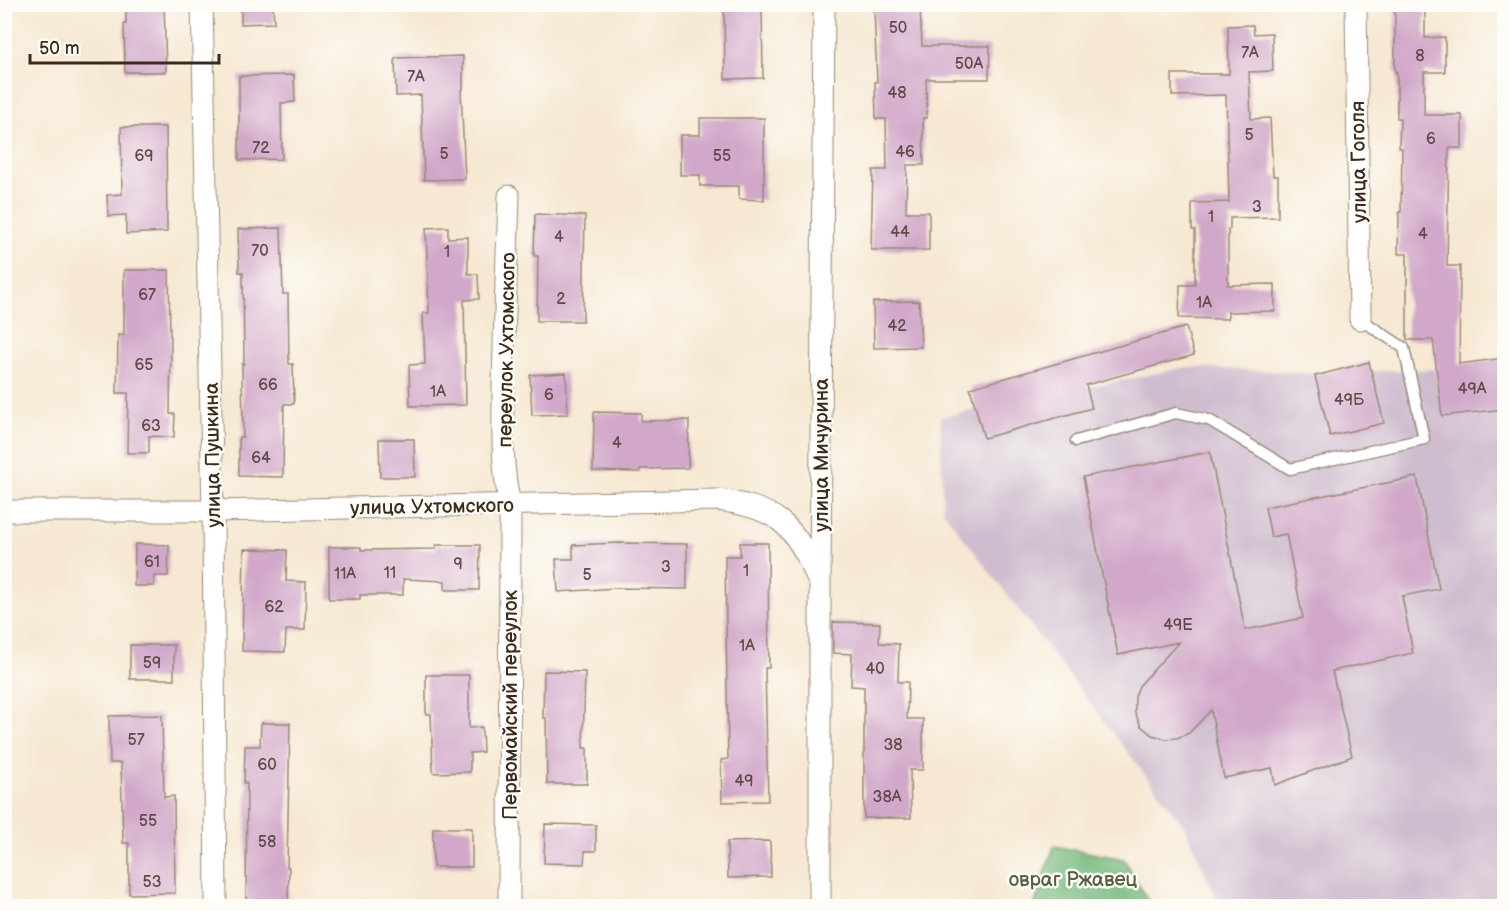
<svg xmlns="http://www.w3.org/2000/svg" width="1509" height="911" font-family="'Balsamiq Sans',sans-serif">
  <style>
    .industrial { fill: #cfbdcf }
    .forest { fill: #75b97d; stroke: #58724e; stroke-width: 1.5 }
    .building { fill: #d1a8c9 }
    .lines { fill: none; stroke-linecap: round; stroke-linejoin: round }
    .service-casing { stroke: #988978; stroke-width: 13 }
    .minor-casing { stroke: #988978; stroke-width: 23 }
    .service { stroke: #fff; stroke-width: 10 }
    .minor { stroke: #fff; stroke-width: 21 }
    .labels { text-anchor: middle; stroke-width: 5; stroke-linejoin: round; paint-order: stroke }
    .number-label { font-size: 16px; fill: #604a49 }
    .street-label { font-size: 20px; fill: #3b2a1e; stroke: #fdfcf7 }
    .park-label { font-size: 20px; fill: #555f41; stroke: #fdfcf7 }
  </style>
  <rect width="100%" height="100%" fill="#fdfcf7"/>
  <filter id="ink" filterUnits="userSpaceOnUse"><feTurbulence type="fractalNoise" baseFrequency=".0167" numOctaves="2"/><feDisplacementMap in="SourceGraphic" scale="12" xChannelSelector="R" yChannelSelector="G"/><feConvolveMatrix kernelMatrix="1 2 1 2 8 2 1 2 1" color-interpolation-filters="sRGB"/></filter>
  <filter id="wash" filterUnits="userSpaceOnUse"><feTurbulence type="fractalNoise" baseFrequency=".008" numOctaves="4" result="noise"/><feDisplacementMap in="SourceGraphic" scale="24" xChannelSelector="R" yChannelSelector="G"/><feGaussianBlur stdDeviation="1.35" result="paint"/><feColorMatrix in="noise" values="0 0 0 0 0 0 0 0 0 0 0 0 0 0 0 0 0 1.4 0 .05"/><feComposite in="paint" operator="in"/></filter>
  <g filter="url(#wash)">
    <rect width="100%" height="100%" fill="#f6e8d2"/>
    <path class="industrial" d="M 1188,367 L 1306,373 L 1504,367 L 1504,906 L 1220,906 L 1185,827 L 943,511 L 940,417 Z"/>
    <path class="forest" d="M 1054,846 L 1124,859 L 1151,906 L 1034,906 Z"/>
    <g id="blocks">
      <path class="building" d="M 126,4 L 164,4 L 166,72 L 125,72 L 124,24 L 126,24 Z
        M 241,4 L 273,4 L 274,23 L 241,24 Z
        M 724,4 L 755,4 L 755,7 L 762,7 L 763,78 L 725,79 Z
        M 1395,4 L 1425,4 L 1425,38 L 1445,37 L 1445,72 L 1424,72 L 1424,115 L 1462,115 L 1462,148 L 1449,148 L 1448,203 L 1447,266 L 1460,266 L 1459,364 L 1504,358 L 1504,409 L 1442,416 L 1433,340 L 1407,340 L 1407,254 L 1398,254 L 1399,212 L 1401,212 L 1402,148 L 1399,148 L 1400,118 L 1397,118 L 1397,72 L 1395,72 Z
        M 920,7 L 922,46 L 990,46 L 989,79 L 926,79 L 927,118 L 923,118 L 924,165 L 907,165 L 906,212 L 929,212 L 929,250 L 871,250 L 873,170 L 887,170 L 886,119 L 876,119 L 875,82 L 877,82 L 874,9 Z
        M 1253,25 L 1254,34 L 1272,33 L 1273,71 L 1249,72 L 1251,119 L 1270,118 L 1273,176 L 1278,176 L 1278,217 L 1230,218 L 1230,229 L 1228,229 L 1228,285 L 1275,284 L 1275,311 L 1228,312 L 1228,319 L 1179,318 L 1180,285 L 1195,285 L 1195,230 L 1192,230 L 1192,203 L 1229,202 L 1228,167 L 1226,95 L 1172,96 L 1172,74 L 1229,74 L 1228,26 Z
        M 463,56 L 463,90 L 461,90 L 465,179 L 424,180 L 421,95 L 396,96 L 395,58 Z
        M 294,75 L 295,102 L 281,103 L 282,159 L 239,160 L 239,76 Z
        M 700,118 L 764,118 L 764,200 L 739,199 L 739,186 L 700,186 L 700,175 L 680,175 L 680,135 L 700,135 Z
        M 121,127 L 166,127 L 167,232 L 126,234 L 126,215 L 108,216 L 107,195 L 122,194 Z
        M 535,214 L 585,216 L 583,321 L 537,321 L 538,256 L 534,256 Z
        M 448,227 L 448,238 L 468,237 L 468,274 L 478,274 L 479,299 L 464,300 L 466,405 L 410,406 L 409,365 L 425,364 L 423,313 L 429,313 L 426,228 Z
        M 281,228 L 283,294 L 288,294 L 289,364 L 293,364 L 294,404 L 284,404 L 283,477 L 239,476 L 239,437 L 243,437 L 242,364 L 244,364 L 243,272 L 239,272 L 238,229 Z
        M 124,270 L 169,270 L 170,336 L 171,336 L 170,414 L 175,414 L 174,437 L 149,436 L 149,453 L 127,453 L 128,393 L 117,393 L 118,335 L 124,335 Z
        M 919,301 L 921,347 L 874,348 L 873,302 Z
        M 1186,327 L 1194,355 L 1086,385 L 1092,408 L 984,438 L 970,388 Z
        M 1369,362 L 1384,423 L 1330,436 L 1315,376 Z
        M 566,373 L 568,414 L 532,415 L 530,375 Z
        M 594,412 L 641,413 L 641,421 L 689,420 L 688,468 L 640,469 L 640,472 L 593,471 Z
        M 379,439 L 414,439 L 415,477 L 380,477 Z
        M 1210,452 L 1245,630 L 1303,618 L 1286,534 L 1271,537 L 1265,507 L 1417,477 L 1439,589 L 1402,596 L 1413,653 L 1332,671 L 1352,756 L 1275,785 L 1272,768 L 1224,778 L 1211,710 L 1189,733 L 1177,738 L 1166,739 L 1152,735 L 1141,726 L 1135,713 L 1135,697 L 1139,686 L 1179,642 L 1118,655 L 1083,477 Z
        M 619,543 L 687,544 L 687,589 L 617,588 L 558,592 L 556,559 L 573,559 L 573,545 Z
        M 740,543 L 768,543 L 769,668 L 765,668 L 768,801 L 722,802 L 721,760 L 728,759 L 725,556 L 740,556 Z
        M 135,544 L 169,545 L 168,576 L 154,576 L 154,586 L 134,586 Z
        M 436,545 L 480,545 L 479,590 L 445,590 L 445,581 L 403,579 L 403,595 L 360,595 L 360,599 L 329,599 L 329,547 L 361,547 L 361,550 L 436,549 Z
        M 244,549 L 287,550 L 286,581 L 306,582 L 305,630 L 286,630 L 285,652 L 242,651 Z
        M 833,622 L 880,623 L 879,643 L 899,644 L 898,682 L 908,682 L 907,719 L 923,719 L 923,770 L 910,770 L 911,818 L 864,818 L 864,687 L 851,686 L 852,654 L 833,653 Z
        M 130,645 L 174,645 L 174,679 L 130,679 Z
        M 544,671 L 585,672 L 583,748 L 587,748 L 587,784 L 547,784 L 546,718 L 543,718 Z
        M 426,675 L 469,675 L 469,728 L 482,727 L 483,752 L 470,753 L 470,772 L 433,773 L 431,714 L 426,714 Z
        M 162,715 L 164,797 L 174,796 L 175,893 L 129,894 L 129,843 L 123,843 L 121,763 L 110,763 L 109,716 Z
        M 261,723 L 290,723 L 287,867 L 289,867 L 288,906 L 246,906 L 247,783 L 244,783 L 245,746 L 260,746 Z
        M 545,824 L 596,825 L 596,851 L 585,851 L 584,864 L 544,863 Z
        M 433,828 L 472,828 L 472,867 L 433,867 Z
        M 770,841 L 771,877 L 728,878 L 727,842 Z"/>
    </g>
  </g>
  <g filter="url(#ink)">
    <use href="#blocks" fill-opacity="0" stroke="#988978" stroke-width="1.5"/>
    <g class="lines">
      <g class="service-casing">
        <path id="service" d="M 1076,441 L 1176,413 L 1209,420 L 1290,469 L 1424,439 L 1404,348 L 1360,319"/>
      </g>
      <g class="minor-casing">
        <path id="minor" d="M 202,4 L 213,511 L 216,906
          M 1356,4 L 1360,319
          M 4,511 L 213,511 L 717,500 C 775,507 795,524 817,578
          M 509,906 L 510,504 C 501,466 503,428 503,389 C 504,325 507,260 509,196
          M 820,906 L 820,584 L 824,4"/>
      </g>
      <use href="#service" class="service"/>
      <use href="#minor" class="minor"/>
    </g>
  </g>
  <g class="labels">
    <g class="number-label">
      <text x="898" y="33">50</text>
      <text x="1250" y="58">7А</text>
      <text x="1420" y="61">8</text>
      <text x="969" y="69">50А</text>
      <text x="416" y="82">7А</text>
      <text x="897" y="98">48</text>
      <text x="1249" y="140">5</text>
      <text x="1431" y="144">6</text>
      <text x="261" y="153">72</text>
      <text x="905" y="157">46</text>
      <text x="444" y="159">5</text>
      <text x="144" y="161">69</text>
      <text x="722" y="161">55</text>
      <text x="1257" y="212">3</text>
      <text x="1211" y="222">1</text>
      <text x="900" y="237">44</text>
      <text x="1423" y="239">4</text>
      <text x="559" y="242">4</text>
      <text x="260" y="256">70</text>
      <text x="447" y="257">1</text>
      <text x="147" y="300">67</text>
      <text x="561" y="304">2</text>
      <text x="1204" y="308">1А</text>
      <text x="897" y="331">42</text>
      <text x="144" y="370">65</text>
      <text x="268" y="390">66</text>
      <text x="1472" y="394">49А</text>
      <text x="438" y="397">1А</text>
      <text x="549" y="400">6</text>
      <text x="1349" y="405">49Б</text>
      <text x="151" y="431">63</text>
      <text x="617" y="448">4</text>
      <text x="261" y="463">64</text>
      <text x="152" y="567">61</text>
      <text x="458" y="569">9</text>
      <text x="666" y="572">3</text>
      <text x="746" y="576">1</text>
      <text x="390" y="578">11</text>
      <text x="345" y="579">11А</text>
      <text x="587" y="580">5</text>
      <text x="274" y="612">62</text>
      <text x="1178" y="630">49Е</text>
      <text x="747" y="651">1А</text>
      <text x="152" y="668">59</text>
      <text x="875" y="674">40</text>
      <text x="136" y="745">57</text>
      <text x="893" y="750">38</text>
      <text x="267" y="770">60</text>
      <text x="744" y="786">49</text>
      <text x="887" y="802">38А</text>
      <text x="148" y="826">55</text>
      <text x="267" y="847">58</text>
      <text x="152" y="887">53</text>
    </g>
    <g class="street-label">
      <text transform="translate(1358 162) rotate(-91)" y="7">улица Гоголя</text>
      <text transform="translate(506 350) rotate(-89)" y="7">переулок Ухтомского</text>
      <text transform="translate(212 455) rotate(-91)" y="7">улица Пушкина</text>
      <text transform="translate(821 455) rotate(-90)" y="7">улица Мичурина</text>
      <text transform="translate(432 506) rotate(-1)" y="7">улица Ухтомского</text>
      <text transform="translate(510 705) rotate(-90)" y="7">Первомайский переулок</text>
    </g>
    <g class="park-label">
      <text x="1073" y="886">овраг Ржавец</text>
    </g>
  </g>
  <rect width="1509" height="911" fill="none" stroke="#fdfcf7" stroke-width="24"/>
  <path d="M30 54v9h189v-9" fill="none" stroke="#3b2a1e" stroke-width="3"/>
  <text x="39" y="54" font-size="18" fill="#3b2a1e" stroke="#fdfcf7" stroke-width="4.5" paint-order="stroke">50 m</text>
</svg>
